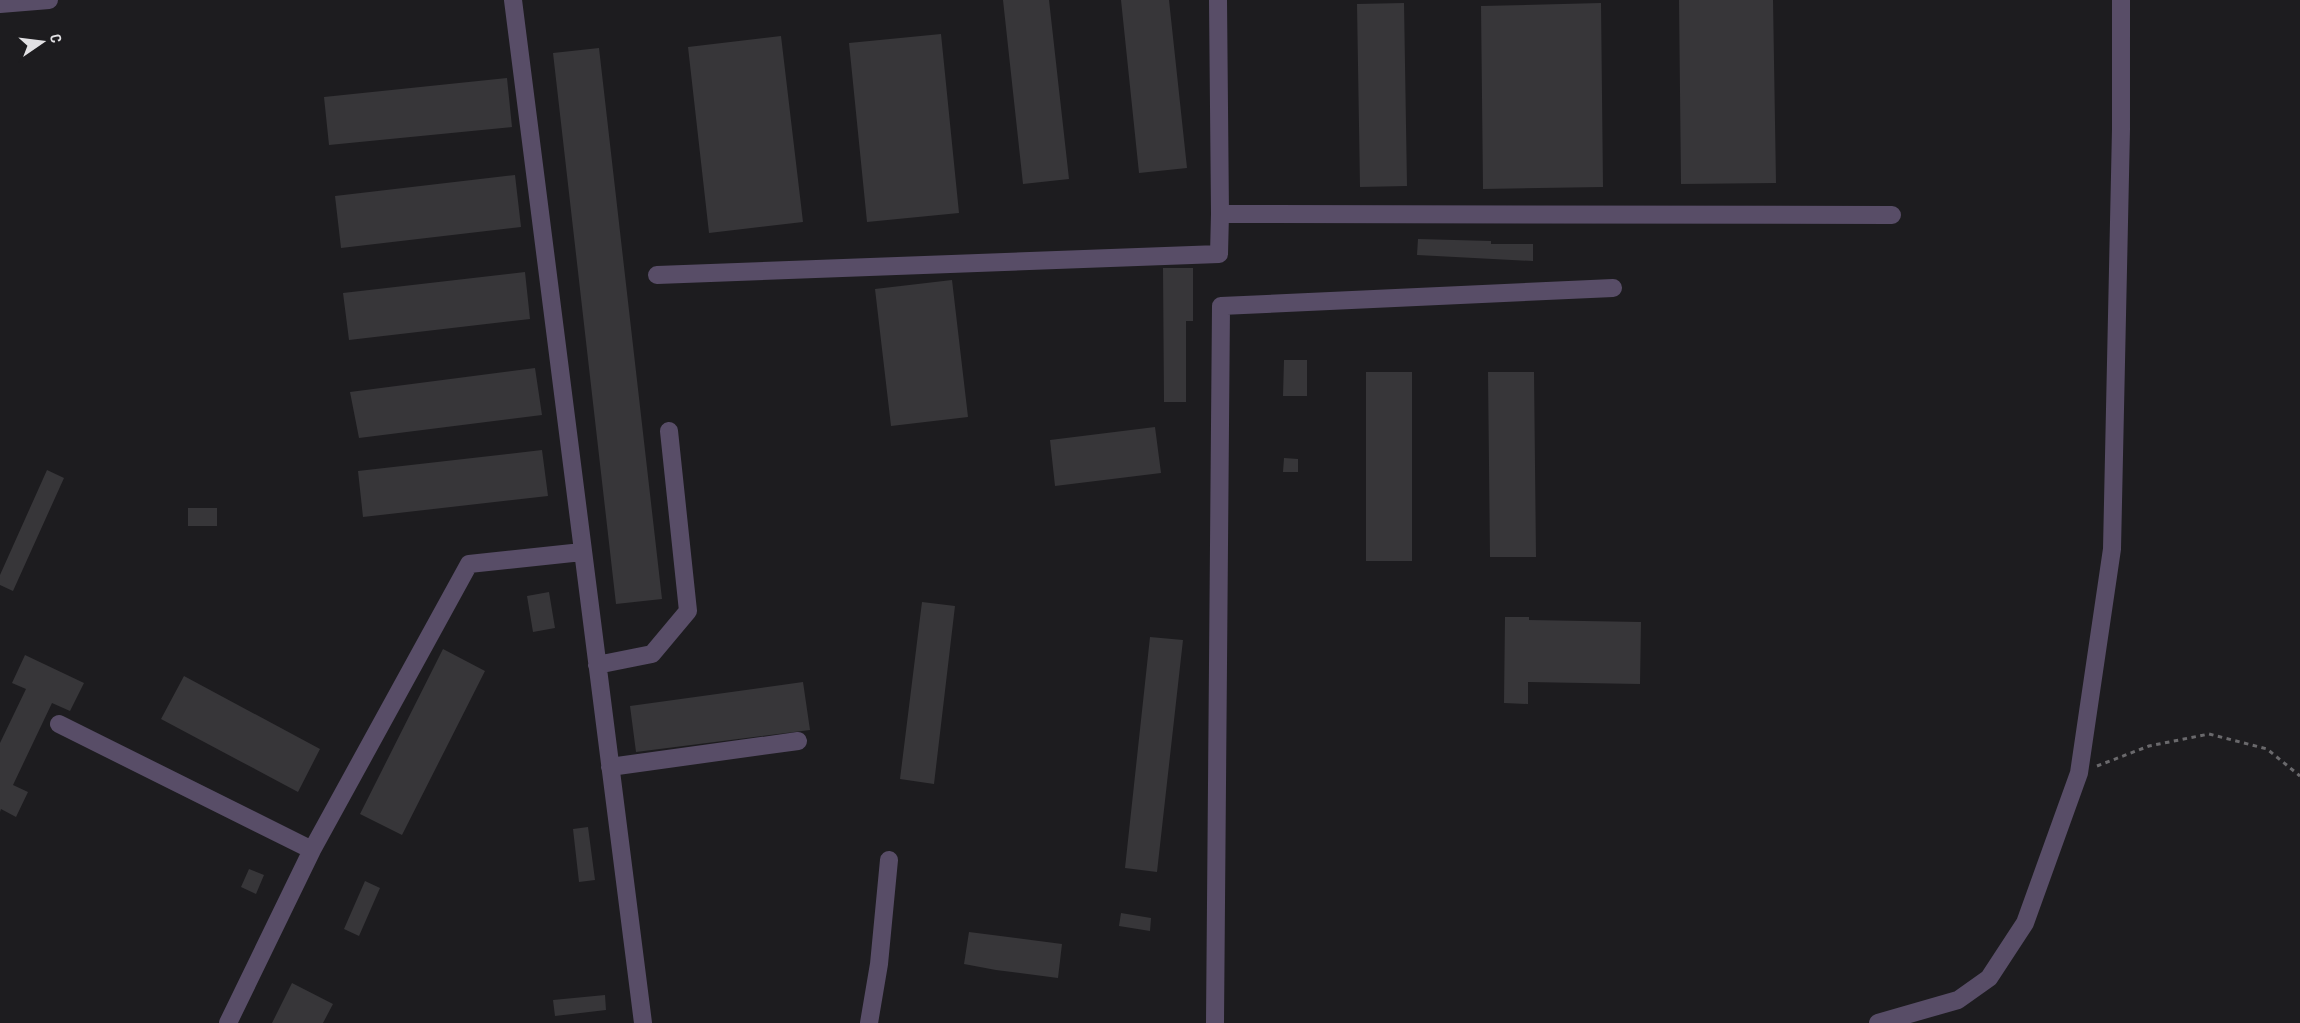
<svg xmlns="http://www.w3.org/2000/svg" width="2300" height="1023" font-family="'Sofia Sans Condensed',sans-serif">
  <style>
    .building { fill: #373639 }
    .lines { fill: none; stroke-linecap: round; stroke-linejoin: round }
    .path { stroke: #6a696c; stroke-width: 3; stroke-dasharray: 4.5 4.5; stroke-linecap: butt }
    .minor { stroke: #584d67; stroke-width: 18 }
  </style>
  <rect width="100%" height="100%" fill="#1d1c1f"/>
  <path class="building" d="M 1003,0 L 1049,0 L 1069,179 L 1023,184 Z
    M 1121,0 L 1169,0 L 1187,168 L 1139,173 Z
    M 1679,0 L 1773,0 L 1776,183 L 1681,184 Z
    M 1404,3 L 1407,186 L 1360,187 L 1357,4 Z
    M 1601,3 L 1603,187 L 1483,189 L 1481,6 Z
    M 941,34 L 959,213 L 867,222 L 849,43 Z
    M 781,36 L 803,222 L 709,233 L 688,47 Z
    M 599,48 L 662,599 L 616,604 L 553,53 Z
    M 507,78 L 512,127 L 329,145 L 324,97 Z
    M 515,175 L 521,227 L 341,248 L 335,196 Z
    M 1418,239 L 1491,241 L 1491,244 L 1533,244 L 1533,261 L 1417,255 Z
    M 1163,268 L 1193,268 L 1193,321 L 1186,321 L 1186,402 L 1164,402 Z
    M 525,272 L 530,319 L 349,340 L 343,293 Z
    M 952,280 L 968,417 L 891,426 L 875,289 Z
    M 1284,360 L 1307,360 L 1307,396 L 1283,396 Z
    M 535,368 L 542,415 L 359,438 L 350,392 Z
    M 1366,372 L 1412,372 L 1412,561 L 1366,561 Z
    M 1488,372 L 1534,372 L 1536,557 L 1490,557 Z
    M 1155,427 L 1161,473 L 1055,486 L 1050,440 Z
    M 542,450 L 548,496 L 363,517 L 358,471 Z
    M 1284,458 L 1298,459 L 1298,472 L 1283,472 Z
    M 47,470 L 64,478 L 13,591 L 0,585 L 0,575 Z
    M 188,508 L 217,508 L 217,526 L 188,526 Z
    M 549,592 L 555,628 L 533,632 L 527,596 Z
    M 922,602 L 955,606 L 934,784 L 900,779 Z
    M 1505,617 L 1529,617 L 1529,620 L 1641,622 L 1640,684 L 1528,682 L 1528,704 L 1504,703 Z
    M 1150,637 L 1183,640 L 1157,872 L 1125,868 Z
    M 443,649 L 485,671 L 402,835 L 360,814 Z
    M 25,655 L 84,683 L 70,711 L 52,703 L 13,785 L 28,792 L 16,817 L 1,809 L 0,812 L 0,743 L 26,689 L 12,683 Z
    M 184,676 L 320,749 L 298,792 L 161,719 Z
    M 803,682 L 810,730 L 636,752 L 630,706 Z
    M 588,827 L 595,880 L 579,882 L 573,829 Z
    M 249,869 L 264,875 L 256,894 L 241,887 Z
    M 365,881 L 380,888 L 359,936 L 344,929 Z
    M 1121,913 L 1151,918 L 1150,931 L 1119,926 Z
    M 969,932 L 1062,944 L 1058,978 L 996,970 L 964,964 Z
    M 292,983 L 333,1004 L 323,1023 L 272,1023 Z
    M 605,995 L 606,1010 L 555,1016 L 553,1000 Z"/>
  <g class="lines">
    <path class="path" d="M 2097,766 L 2149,746 L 2209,734 L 2267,749 L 2300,776"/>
    <path class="minor" d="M 513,0 L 643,1023
      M 1218,0 L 1220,214 L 1892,215
      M 0,4 L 49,0
      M 657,275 L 1219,254 L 1220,214
      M 597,665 L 652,654 L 688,611 L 669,431
      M 59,724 L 312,850
      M 610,767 L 798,741
      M 228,1023 L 312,850 L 469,564 L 582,552
      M 869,1023 L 879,964 L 889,860
      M 1215,1023 L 1221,306 L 1613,288
      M 1878,1023 L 1958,1000 L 1989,978 L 2025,923 L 2079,773 L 2112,549 L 2121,129 L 2121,0"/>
  </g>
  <g transform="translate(42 42) rotate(76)" stroke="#1d1c1f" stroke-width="4.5" paint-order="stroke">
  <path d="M0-4.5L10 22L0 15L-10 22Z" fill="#e2e1e4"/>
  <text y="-9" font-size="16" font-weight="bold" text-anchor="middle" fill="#e2e1e4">С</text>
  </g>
</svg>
